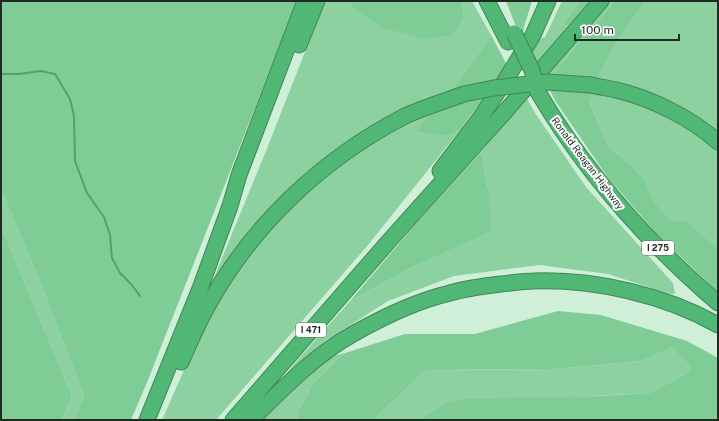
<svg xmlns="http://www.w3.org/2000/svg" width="719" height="421" font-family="'Public Sans',sans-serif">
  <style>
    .green { fill: #8ed1a1 }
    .forest { fill: #80cc97 }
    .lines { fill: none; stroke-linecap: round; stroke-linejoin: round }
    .stream { stroke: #55a06d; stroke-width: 2 }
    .highway-casing { stroke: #408658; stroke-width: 17 }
    .highway { stroke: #51b775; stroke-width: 15 }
    .highway-bridge-casing { stroke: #408658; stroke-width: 17; stroke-linecap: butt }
    .highway-bridge { stroke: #51b775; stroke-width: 15 }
    .labels { text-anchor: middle; stroke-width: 4; stroke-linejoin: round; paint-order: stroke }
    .shield { fill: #fff; stroke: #626a64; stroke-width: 1 }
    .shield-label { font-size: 9px; font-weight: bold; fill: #1f2a22 }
    .street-label { font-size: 10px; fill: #1f2a22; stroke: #fff }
  </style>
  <rect width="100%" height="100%" fill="#d0efd8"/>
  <path class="green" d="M 325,1 L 349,1 L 353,7 L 464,16 L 461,1 L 472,1 L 491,35 L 459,81 L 448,94 L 351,141 L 306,173 L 271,209 L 206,297 L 266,151 Z
    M 562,1 L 580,1 L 562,26 L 569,25 L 535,65 L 529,55 L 538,40 L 545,37 Z
    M 610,1 L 615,1 L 560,65 L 553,78 L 545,77 L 575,40 Z
    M 646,1 L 718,1 L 718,135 L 683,108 L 643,92 L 597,80 L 618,39 Z
    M 593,89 L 633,100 L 687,125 L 718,150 L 718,248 L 686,221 L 672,221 L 653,200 L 645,180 L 631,165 L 609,147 L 598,123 L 589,99 Z
    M 527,99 L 535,113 L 586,187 L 673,283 L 675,294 L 670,294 L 608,274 L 539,265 L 454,276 L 388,301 L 324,342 L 287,372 L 350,301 L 418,264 L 489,194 L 481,152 Z
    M 434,108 L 417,130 L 446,136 L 460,130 L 368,245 L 216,420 L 162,420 L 209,313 L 244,257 L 293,199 L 341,159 Z
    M 1,189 L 41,284 L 84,396 L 74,420 L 62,420 L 72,396 L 1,226 Z
    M 672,348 L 692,366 L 689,372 L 650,393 L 443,404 L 426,415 L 421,420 L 373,420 L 426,370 L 556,369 L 640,361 Z
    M 345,353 L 314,382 L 299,410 L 297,420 L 259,420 L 280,398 L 332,356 Z"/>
  <path class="forest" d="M 1,1 L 297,1 L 148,380 L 131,420 L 74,420 L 84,396 L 41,284 L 1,189 Z
    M 349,1 L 461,1 L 464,16 L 453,35 L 423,39 L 381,27 L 353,7 Z
    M 506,1 L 532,1 L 524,27 L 522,42 Z
    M 580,1 L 590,1 L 569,25 L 562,26 Z
    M 615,1 L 646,1 L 618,39 L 597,80 L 553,78 L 560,65 Z
    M 491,35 L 507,65 L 497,81 L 448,94 L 459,81 Z
    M 548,87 L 593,89 L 589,100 L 598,123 L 609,147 L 631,165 L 645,180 L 653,200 L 672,221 L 686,221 L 718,248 L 718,292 L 659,236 L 609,179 L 556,102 Z
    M 489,92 L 476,108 L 460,130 L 446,136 L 416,131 L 434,108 Z
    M 481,152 L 489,194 L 491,231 L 418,264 L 350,301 L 415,225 Z
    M 1,226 L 72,396 L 62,420 L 1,420 Z
    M 558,311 L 601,315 L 687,341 L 718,358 L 718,420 L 421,420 L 426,415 L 443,404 L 464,399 L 599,396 L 650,393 L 689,372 L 691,366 L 672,348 L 640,361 L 556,369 L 426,370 L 373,420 L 297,420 L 299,410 L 314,382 L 345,353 L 405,334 L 475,334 Z"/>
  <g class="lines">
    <path class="stream" d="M 1,74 L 19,74 L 41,71 L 55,74 L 70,99 L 74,116 L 75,161 L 87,193 L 104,217 L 110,235 L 112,258 L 120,273 L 131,284 L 140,296"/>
    <g class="highway-casing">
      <path id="highway" d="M 487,1 L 508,42
        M 299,45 L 317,1
        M 591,85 C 599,87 608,88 616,90 C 651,98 691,118 718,142
        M 538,92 C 585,172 648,243 718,303
        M 440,171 L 478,121 L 505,81 L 533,35 L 548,1
        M 181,362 C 189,344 197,325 207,307 C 252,225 322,159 405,116 C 414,112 424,108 433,105
        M 147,420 L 201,286 L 230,206 L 239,175 L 305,1
        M 233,420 L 389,241 L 503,114 L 601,1
        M 251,420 C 281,390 315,355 353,334 C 383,317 416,301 450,293 C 467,288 484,286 501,284 C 512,283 523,281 534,281 C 595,279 665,295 718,325"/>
    </g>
    <use href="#highway" class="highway"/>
    <g class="highway-bridge-casing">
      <path id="highway-bridge" d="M 514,33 L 532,70 L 538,92
        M 433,105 L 464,94 L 494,88 L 547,82 L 591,85"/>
    </g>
    <use href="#highway-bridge" class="highway-bridge"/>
  </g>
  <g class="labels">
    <g class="shield">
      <rect x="642" y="241" width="32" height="14" rx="3"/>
      <rect x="296" y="323" width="30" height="14" rx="3"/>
    </g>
    <g class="shield-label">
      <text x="658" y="251">I 275</text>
      <text x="311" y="333">I 471</text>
    </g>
    <g class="street-label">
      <text transform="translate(588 163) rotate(53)" y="4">Ronald Reagan Highway</text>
    </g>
  </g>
  <rect width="719" height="421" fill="none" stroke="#1f2a22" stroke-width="4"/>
  <path d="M575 34v6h104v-6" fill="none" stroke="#1f2a22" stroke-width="2"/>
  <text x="581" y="34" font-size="12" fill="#1f2a22" stroke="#ffffff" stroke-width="3" paint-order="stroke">100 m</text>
</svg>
